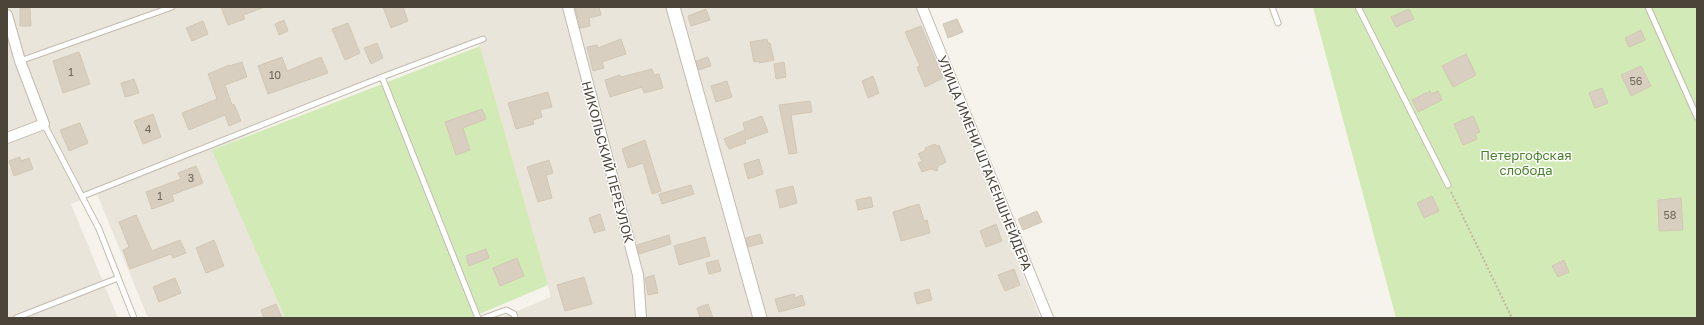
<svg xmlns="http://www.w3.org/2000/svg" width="1704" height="325" font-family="'Golos Text',sans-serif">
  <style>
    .residential { fill: #eae5da }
    .green { fill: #d2eab5 }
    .building { fill: #d8cfc1; stroke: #d3c7b4 }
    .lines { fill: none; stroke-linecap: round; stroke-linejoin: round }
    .service-casing { stroke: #c2bbae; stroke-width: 7 }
    .minor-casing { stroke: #c2bbae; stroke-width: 12 }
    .tertiary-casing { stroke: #c2bbae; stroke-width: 15 }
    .path { stroke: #c4b79f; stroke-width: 2; stroke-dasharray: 2 2; stroke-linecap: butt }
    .service { stroke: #fff; stroke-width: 5 }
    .minor { stroke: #fff; stroke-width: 10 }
    .tertiary { stroke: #fff; stroke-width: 13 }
    .labels { text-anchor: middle; stroke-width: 3; stroke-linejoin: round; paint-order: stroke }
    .number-label { font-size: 11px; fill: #6e675b }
    .park-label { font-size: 13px; fill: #4a7f2a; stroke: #fff }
    .street-label { font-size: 13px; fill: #4b4439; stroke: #fff }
  </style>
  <rect width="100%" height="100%" fill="#f6f3ec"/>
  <path class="residential" d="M 7,7 L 916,7 L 1040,318 L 500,318 L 551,297 L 479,43 L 382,77 L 213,150 L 285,318 L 148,318 L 97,194 L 71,204 L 118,318 L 7,318 Z"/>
  <path class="green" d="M 1313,7 L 1697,7 L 1697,318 L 1396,318 Z
    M 480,46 L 548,285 L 470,318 L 285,318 L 212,150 Z"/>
  <path class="building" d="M 221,7 L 262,7 L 262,8 L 243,15 L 245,19 L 228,25 Z
    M 383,7 L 403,7 L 408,21 L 391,28 Z
    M 580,7 L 599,7 L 601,15 L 589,18 L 590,26 L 580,28 L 575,8 Z
    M 20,8 L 30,8 L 31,26 L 20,26 Z
    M 706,9 L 710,20 L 691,26 L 688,16 Z
    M 1409,9 L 1414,19 L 1396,27 L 1391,17 Z
    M 957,19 L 963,32 L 948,38 L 943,24 Z
    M 284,20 L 288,31 L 279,35 L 275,24 Z
    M 203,21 L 208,34 L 192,41 L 186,28 Z
    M 348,23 L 360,53 L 345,60 L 332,29 Z
    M 921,26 L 943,78 L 925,87 L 917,67 L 920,66 L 905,32 Z
    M 1641,30 L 1645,40 L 1629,47 L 1625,38 Z
    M 621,39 L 626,54 L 602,62 L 604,68 L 593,71 L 587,47 L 597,45 L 598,48 Z
    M 767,39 L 768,43 L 770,43 L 774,60 L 759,63 L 759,61 L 754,62 L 750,42 Z
    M 377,43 L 383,58 L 371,64 L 364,48 Z
    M 79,52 L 90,84 L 63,93 L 53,61 Z
    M 1466,54 L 1476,75 L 1453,87 L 1442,66 Z
    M 282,57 L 287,71 L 321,57 L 328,73 L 268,94 L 258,66 Z
    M 708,57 L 711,66 L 699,70 L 696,61 Z
    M 242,62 L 247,77 L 225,85 L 232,105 L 234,104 L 241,121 L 229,126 L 225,115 L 189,130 L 182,113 L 217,99 L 208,74 L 229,65 L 229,66 Z
    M 784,62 L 786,77 L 776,79 L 774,64 Z
    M 1641,66 L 1651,86 L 1631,96 L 1621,75 Z
    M 652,69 L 654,75 L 659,74 L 663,88 L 644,93 L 642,87 L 610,97 L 605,80 L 620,75 L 621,77 Z
    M 873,76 L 879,93 L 868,98 L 862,81 Z
    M 134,79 L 139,93 L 125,97 L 121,83 Z
    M 727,81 L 732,97 L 716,102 L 711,86 Z
    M 1602,88 L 1608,103 L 1595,108 L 1589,93 Z
    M 1430,91 L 1431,94 L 1438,91 L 1442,100 L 1418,112 L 1412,100 Z
    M 548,92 L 552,107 L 540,110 L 542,117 L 533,120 L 534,124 L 516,129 L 508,103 Z
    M 810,101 L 812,112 L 791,115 L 797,153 L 789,154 L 779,105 Z
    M 482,109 L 486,119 L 463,128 L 470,150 L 456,155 L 445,122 Z
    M 153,114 L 161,137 L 143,144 L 134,121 Z
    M 762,116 L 768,132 L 745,140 L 746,143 L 729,149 L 724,139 L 745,130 L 743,123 Z
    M 1473,116 L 1480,132 L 1475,134 L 1477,139 L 1463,145 L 1454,124 Z
    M 80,123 L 88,143 L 69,151 L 60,130 Z
    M 645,140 L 661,191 L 652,194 L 643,163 L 628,168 L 622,149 Z
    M 935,144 L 936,146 L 939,145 L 946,162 L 938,166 L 937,171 L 931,169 L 922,172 L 918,163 L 922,161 L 918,154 L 926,150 L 925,148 Z
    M 20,157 L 21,161 L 29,158 L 33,169 L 14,176 L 9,161 Z
    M 759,159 L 763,174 L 748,179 L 744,164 Z
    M 549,160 L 553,173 L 546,175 L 552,198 L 538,202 L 527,167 Z
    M 196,166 L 203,183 L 172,195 L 174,201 L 152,209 L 146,192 L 181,179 L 178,173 Z
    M 691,185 L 694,194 L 662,204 L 659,194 Z
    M 793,186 L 797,203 L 780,208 L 776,190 Z
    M 1432,196 L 1439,211 L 1424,218 L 1417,203 Z
    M 871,197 L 873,207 L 858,210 L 856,200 Z
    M 1681,198 L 1683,230 L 1659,231 L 1658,200 Z
    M 919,204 L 924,221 L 927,220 L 930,233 L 901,241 L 893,212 Z
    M 1037,211 L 1042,222 L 1023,230 L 1018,219 Z
    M 600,214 L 605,230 L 594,233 L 589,218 Z
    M 136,215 L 152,251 L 180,240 L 186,253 L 173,258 L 171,254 L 130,269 L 123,250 L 129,247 L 119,222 Z
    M 996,224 L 1002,241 L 986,247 L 980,231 Z
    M 760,234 L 763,243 L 748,247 L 746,238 Z
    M 669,235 L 671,244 L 639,254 L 637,245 Z
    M 705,237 L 710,256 L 679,265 L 674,246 Z
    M 214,240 L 224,266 L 206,273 L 196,248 Z
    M 486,249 L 489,258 L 469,266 L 466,256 Z
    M 517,258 L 524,276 L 500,286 L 493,268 Z
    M 718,260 L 721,271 L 709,274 L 706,263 Z
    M 1564,260 L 1569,272 L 1558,277 L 1552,266 Z
    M 1014,269 L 1020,285 L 1005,291 L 998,275 Z
    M 654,275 L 658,293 L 648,295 L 645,278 Z
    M 584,277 L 592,304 L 565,311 L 557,285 Z
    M 175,278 L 181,293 L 159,302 L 153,287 Z
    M 929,289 L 932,300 L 917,304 L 914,293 Z
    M 794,294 L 795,298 L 802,295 L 805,305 L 779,312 L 775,299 Z
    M 276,304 L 282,318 L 264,318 L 261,310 Z
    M 708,304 L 713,318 L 700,318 L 697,308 Z"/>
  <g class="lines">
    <g class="service-casing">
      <path id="service" d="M 1272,7 L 1278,23
        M 1358,7 L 1448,185
        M 1648,7 L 1697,117
        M 20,61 L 172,7
        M 382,77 L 478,318
        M 44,124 L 99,229 L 134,318
        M 83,196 L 382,77 L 483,39
        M 16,318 L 118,278
        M 484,318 L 506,310 L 514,314 L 515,318"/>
    </g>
    <g class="minor-casing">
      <path id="minor" d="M 568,7 L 638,275 L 641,318
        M 922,7 L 1048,318
        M 7,15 L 20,61 L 44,124 L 7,138"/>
    </g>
    <g class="tertiary-casing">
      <path id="tertiary" d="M 673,7 L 760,318"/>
    </g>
    <path class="path" d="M 1451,192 L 1512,318"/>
    <use href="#service" class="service"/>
    <use href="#minor" class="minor"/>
    <use href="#tertiary" class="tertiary"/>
  </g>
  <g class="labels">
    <g class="number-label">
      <text x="71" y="76">1</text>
      <text x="275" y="79">10</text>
      <text x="1636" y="85">56</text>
      <text x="148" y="133">4</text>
      <text x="191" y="182">3</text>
      <text x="160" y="200">1</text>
      <text x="1670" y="219">58</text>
    </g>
    <g class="park-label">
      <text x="1526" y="160">Петергофская<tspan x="1526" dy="15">слобода</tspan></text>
    </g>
    <g class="street-label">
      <text transform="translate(608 162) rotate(75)" y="5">НИКОЛЬСКИЙ ПЕРЕУЛОК</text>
      <text transform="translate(985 163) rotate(68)" y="5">УЛИЦА ИМЕНИ ШТАКЕНШНЕЙДЕРА</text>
    </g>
  </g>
  <rect width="1704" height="325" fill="none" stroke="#4b4439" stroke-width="16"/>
</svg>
